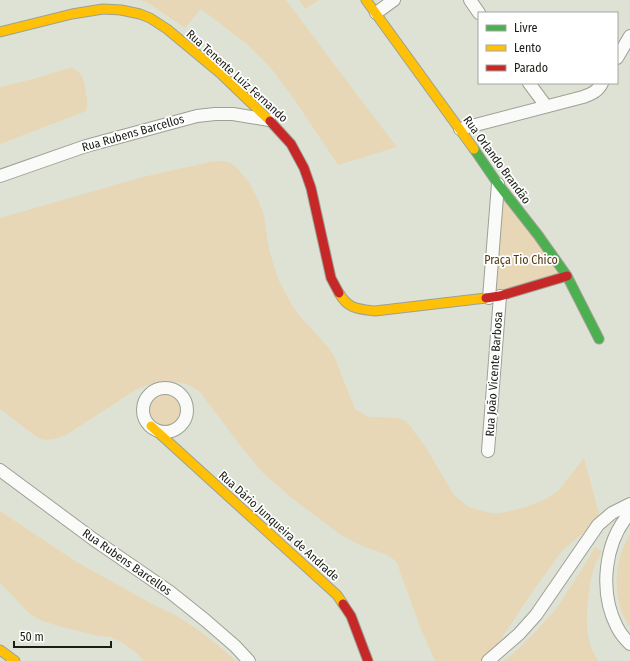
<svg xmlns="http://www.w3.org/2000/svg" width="630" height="661" font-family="'Fira Sans Condensed',sans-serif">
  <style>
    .green { fill: #e7d7b6 }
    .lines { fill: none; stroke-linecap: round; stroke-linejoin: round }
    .street-casing { stroke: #9da095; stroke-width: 14 }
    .fast-casing { stroke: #9da095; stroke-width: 11 }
    .slow-casing { stroke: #9da095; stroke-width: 11 }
    .jam-casing { stroke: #9da095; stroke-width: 11 }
    .street { stroke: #fafbf9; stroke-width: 12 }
    .fast { stroke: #4caf50; stroke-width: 9 }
    .slow { stroke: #ffc107; stroke-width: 9 }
    .jam { stroke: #c62828; stroke-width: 9 }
    .labels { text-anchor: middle; stroke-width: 3.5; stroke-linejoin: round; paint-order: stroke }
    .street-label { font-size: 12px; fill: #1b1d14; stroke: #fff }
    .park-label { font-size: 12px; fill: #523b11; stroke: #fff }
  </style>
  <rect width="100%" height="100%" fill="#dee2d4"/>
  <path class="green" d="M 141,0 L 286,0 C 323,49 359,98 397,147 L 338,165 L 294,99 L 270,67 L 247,44 L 201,9 L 185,28 L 150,4 Z
    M 299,0 L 319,0 L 305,9 Z
    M 69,68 C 83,69 85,83 86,94 C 87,98 88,103 87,107 C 87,110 84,112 81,113 L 0,144 L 0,87 L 33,79 Z
    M 221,161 L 229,162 L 237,168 L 250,184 L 258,200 L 264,215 L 269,249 L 278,279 L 292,305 L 299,315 L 328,347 L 334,356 L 355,409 L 365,415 L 370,417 L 398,418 L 406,421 L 410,426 L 425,446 L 454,495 L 469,507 L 483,511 L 492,513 L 500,513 L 523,508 L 544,500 L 558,491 L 584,458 L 600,518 L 562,551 L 535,588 L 491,654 L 481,661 L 435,661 L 420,627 L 397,563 L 393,559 L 387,555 L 360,545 L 341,535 L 293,499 L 263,473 L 243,449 L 200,392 C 182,377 157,381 137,389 L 66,435 C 57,438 48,442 38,438 L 0,409 L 0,218 L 143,177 L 210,162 Z
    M 502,195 L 561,274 L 495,293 Z
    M150 410a16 16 0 1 1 32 0a16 16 0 1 1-32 0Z
    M 0,511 L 75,561 L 152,604 L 175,615 L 197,629 L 214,642 L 236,661 L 144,661 L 137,653 L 121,642 L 111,637 L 93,635 L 59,626 L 42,621 L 30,614 L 5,588 L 0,583 Z
    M 630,534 L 630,627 C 623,618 620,608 618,598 C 614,575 618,554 630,534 Z
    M 595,547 L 602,551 C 600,556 597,560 595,565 C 592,572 591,579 590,586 C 586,609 583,642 599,661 L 503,661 L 516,651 L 537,630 L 556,609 L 586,563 Z"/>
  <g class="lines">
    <g class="street-casing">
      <path id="street" d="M 470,0 L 479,13
        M 376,13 L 394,0
        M 617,58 L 630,36
        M 529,83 L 546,106
        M 460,129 L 583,97 C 592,94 598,91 602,83
        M 0,176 L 86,146 L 197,116 L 215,114 L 233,114 L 269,120
        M 489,298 L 498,184
        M143 410a22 22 0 1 1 44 0a22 22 0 1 1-44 0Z
        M 488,451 L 500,296
        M 0,470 L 93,539 L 170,592 L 205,620 L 235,646 L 249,661
        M 630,513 C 604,542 599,592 617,627 C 620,633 625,639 630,644
        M 488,661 L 519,634 L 536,615 L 598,525 L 612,513 L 630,504"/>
    </g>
    <g class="fast-casing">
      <path id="fast" d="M 474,149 L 498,184 L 538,235 L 567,276 L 599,339"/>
    </g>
    <g class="slow-casing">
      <path id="slow" d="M 366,0 L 474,149
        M 0,32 L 72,14 L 103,9 L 121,10 L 140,14 L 150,18 L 167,29 L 220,73 L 270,121
        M 339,293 C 348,309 358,309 375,311 L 486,298
        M 151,426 L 337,595 L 343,604
        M 0,650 L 15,661"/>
    </g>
    <g class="jam-casing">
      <path id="jam" d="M 270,121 L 291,144 L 304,168 L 311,188 L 331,278 L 339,293
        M 486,298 L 500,296 L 567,276
        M 343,604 L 351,616 L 368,661"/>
    </g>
    <use href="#street" class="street"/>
    <use href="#fast" class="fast"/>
    <use href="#slow" class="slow"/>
    <use href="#jam" class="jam"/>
  </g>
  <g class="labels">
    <g class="street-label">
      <text transform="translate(237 76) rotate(42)" y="4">Rua Tenente Luiz Fernando</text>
      <text transform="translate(133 133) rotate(-16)" y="4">Rua Rubens Barcellos</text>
      <text transform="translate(497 160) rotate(54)" y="4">Rua Orlando Brandão</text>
      <text transform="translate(494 374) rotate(-86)" y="4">Rua João Vicente Barbosa</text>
      <text transform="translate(279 526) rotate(42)" y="4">Rua Dário Junqueira de Andrade</text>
      <text transform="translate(127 562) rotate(35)" y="4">Rua Rubens Barcellos</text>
    </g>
    <g class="park-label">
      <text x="521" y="264">Praça Tio Chico</text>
    </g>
  </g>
  <rect x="478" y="12" width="140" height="72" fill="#ffffff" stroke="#a4a5a1"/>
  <rect x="486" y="25" width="20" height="6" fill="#4caf50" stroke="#a4a5a1"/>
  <text x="514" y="32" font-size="12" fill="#1b1d14">Livre</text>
  <rect x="486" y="45" width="20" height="6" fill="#ffc107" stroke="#a4a5a1"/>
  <text x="514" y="52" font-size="12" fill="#1b1d14">Lento</text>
  <rect x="486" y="65" width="20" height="6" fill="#c62828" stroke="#a4a5a1"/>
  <text x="514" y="72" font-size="12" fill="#1b1d14">Parado</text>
  <path d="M14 641v6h97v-6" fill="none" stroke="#1b1d14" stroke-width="2"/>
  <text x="20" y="641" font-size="12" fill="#1b1d14" stroke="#ffffff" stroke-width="3" paint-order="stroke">50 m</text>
</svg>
